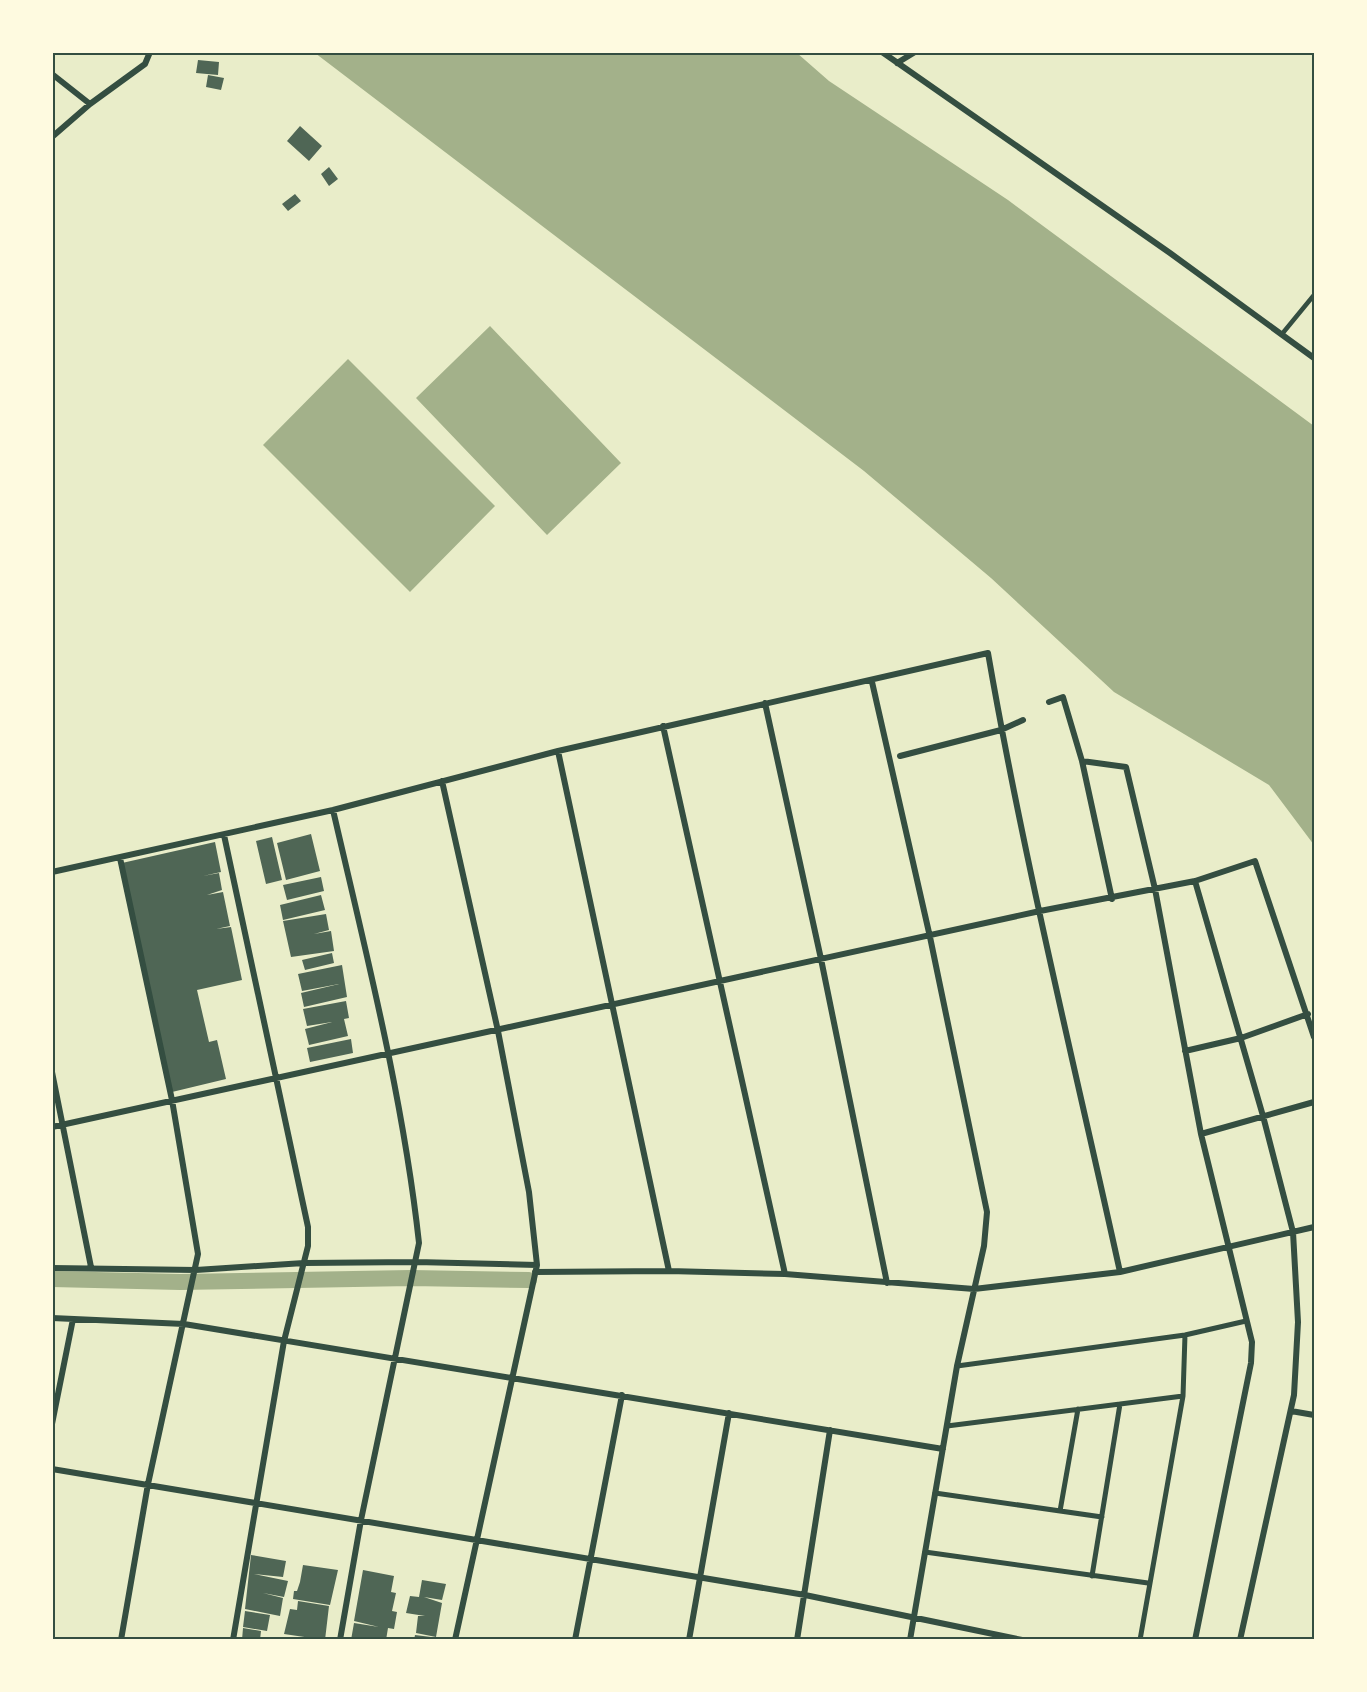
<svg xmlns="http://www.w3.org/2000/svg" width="1367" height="1692" font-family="Montserrat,sans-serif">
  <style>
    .water { fill: #a3b18a }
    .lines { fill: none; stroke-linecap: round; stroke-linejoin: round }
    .canal { stroke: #a3b18a; stroke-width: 16 }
    .building { fill: #4f6655 }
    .service { stroke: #344e41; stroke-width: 4.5 }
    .pedestrian { stroke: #344e41; stroke-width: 5 }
    .minor { stroke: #344e41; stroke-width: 6 }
    .neatline { fill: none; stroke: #344e41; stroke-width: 2 }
  </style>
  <rect width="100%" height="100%" fill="#e9edc9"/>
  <path class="water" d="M 315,53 L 797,53 L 829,81 L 1008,200 L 1314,426 L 1314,845 L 1269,785 L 1114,692 L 991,578 L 864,471 Z
    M 490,326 L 621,463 L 547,535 L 416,398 Z
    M 348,359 L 495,506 L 410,592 L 263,445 Z"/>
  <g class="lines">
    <path class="canal" d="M 52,1279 L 180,1282 L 411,1278 L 529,1280"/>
  </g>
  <path class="building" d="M 198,60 L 219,62 L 218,75 L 196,73 Z
    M 208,75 L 224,78 L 221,90 L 206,87 Z
    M 300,126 L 322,146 L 309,161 L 287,141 Z
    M 329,167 L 338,179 L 329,186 L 321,174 Z
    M 295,194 L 301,201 L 288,211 L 282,204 Z
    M 311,834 L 320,871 L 286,880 L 277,843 Z
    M 272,837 L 282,880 L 266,884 L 256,841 Z
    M 215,842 L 221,872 L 203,876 L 219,873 L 222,890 L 207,895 L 223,892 L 230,926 L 216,929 L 231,927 L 242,980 L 197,990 L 209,1042 L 217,1040 L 226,1079 L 172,1092 L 122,863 Z
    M 321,877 L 324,891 L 287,900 L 283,885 Z
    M 321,895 L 325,910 L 283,920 L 280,905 Z
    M 326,914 L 329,930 L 314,934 L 331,931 L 334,951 L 291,957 L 283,921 Z
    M 332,953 L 334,963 L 305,970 L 302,960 Z
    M 342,965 L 347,997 L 304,1007 L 301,993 L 339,984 L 302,991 L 298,974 Z
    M 346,1001 L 349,1018 L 344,1019 L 348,1036 L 309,1045 L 305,1029 L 332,1022 L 307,1026 L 303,1009 Z
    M 351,1039 L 353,1053 L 310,1062 L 307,1048 Z
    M 251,1555 L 286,1561 L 283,1577 L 254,1574 L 288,1581 L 284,1597 L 263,1593 L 283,1598 L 280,1616 L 245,1609 Z
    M 303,1565 L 338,1570 L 330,1605 L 293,1599 L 294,1591 L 297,1591 L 300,1582 Z
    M 363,1570 L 394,1576 L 391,1592 L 396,1593 L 392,1611 L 397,1612 L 394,1629 L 388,1628 L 386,1640 L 351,1640 L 354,1623 L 379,1627 L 354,1621 Z
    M 422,1580 L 446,1584 L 442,1600 L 424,1597 L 442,1603 L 436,1637 L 416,1633 L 418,1616 L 425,1616 L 406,1613 L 410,1596 L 419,1597 Z
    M 298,1601 L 329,1606 L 325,1640 L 284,1634 L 290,1609 L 297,1610 Z
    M 245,1611 L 270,1615 L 267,1631 L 243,1627 Z
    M 243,1628 L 261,1631 L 260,1640 L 242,1640 Z
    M 415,1635 L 439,1638 L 439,1640 L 414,1640 Z"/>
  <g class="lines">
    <path class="service" d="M 1282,334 L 1314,295"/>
    <path class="pedestrian" d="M 957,1366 L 1185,1335 L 1246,1321
      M 947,1426 L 1183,1396
      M 935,1493 L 1102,1517
      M 1060,1511 L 1078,1409
      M 925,1552 L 1148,1583
      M 1092,1576 L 1120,1404
      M 1140,1640 L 1183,1396 L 1185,1335"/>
    <path class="minor" d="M 882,52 L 1170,253 L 1314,358
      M 897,63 L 915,52
      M 52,74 L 90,104
      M 52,137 L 90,104 L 145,64 L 150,52
      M 872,682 L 930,937 L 987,1212 L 984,1246 L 957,1366 L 910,1640
      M 1049,702 L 1063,697 L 1082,761 L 1112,899
      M 765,703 L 821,959 L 887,1283
      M 663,726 L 785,1274
      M 558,751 L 669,1271
      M 900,756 L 1001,730 L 1023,720
      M 1082,761 L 1126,767 L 1155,889 L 1201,1134 L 1252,1342 L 1251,1363 L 1195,1640
      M 442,781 L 498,1031 L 529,1192 L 537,1265 L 455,1640
      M 333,810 C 366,953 403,1097 419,1243 L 361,1520 L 340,1640
      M 224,835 L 308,1227 L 308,1246 L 284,1341 L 233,1640
      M 120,858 L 172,1100 L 198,1254 L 148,1484 L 121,1640
      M 52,872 L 333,810 L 558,751 L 988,653 C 1024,861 1075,1067 1120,1272
      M 1195,881 L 1263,1116 L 1293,1232 L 1298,1322 L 1294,1395 L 1240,1640
      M 1185,1051 L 1241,1038 L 1308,1014
      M 52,1072 L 91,1267
      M 52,1127 L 1040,911 L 1195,881 L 1255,861 L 1314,1037
      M 1201,1134 L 1314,1102
      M 52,1268 L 196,1270 L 304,1263 L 416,1262 L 537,1265
      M 535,1272 L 669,1271 L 785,1274 L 974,1289 L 1120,1272 L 1314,1227
      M 52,1318 L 184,1324 L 943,1449
      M 1291,1411 L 1314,1415
      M 52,1424 L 73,1319
      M 52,1469 L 805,1595 L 1022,1640
      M 575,1640 L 622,1395
      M 689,1640 L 729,1413
      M 797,1640 L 830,1430"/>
  </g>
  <rect width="1367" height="1692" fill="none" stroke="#fefae0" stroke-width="108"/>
  <rect x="54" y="54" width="1259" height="1584" class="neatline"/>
</svg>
